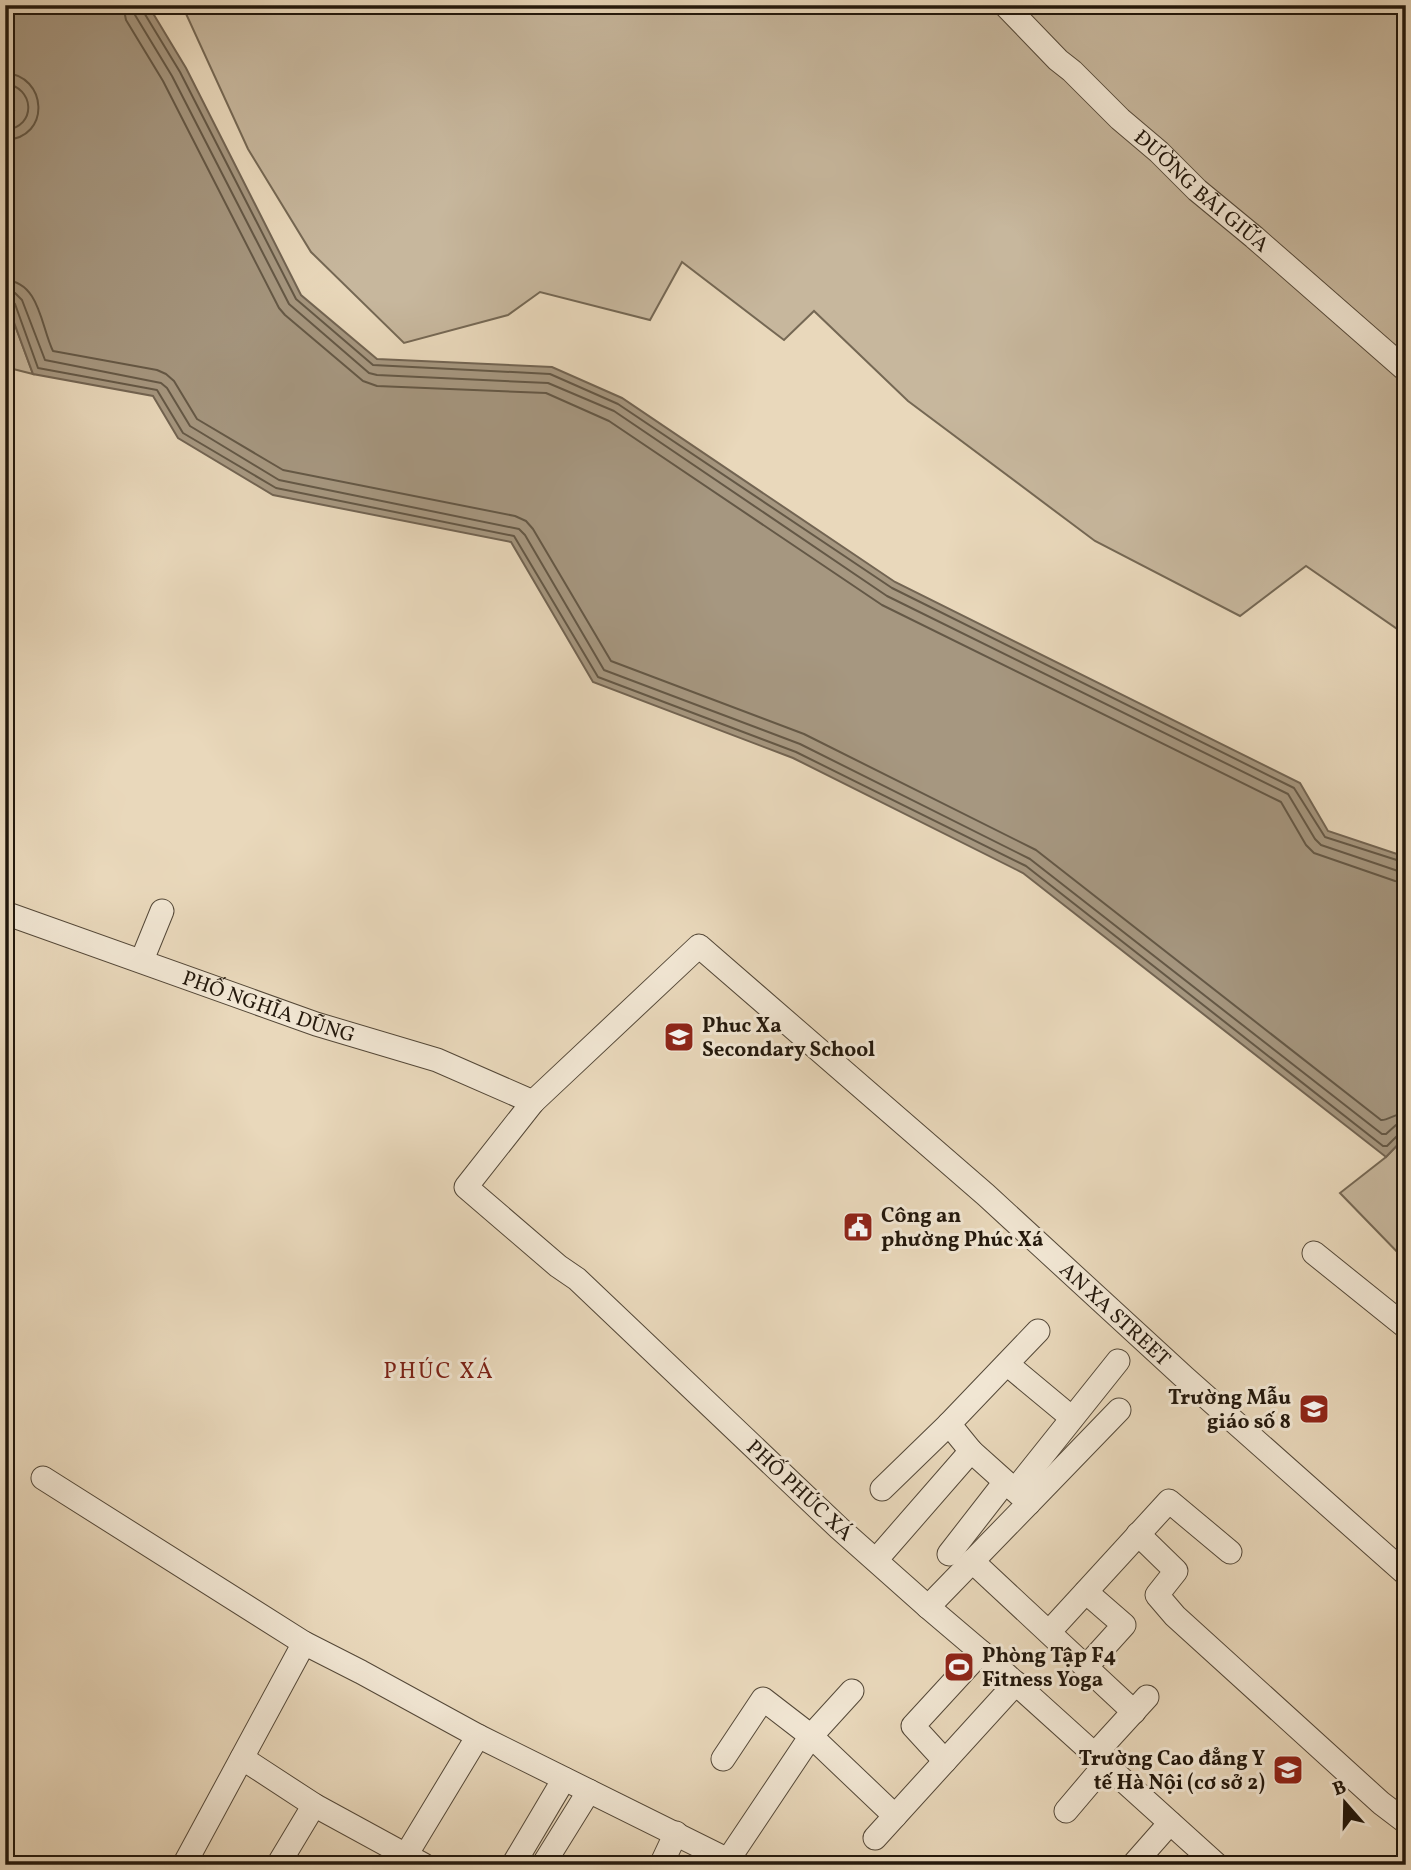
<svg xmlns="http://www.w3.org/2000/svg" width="1411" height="1870" font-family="Vollkorn,serif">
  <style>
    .green { fill: #c7b79d; stroke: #756854; stroke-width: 2 }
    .water { fill: #a69780; stroke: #726452; stroke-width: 2 }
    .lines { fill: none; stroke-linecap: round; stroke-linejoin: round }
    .shore { stroke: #645846; stroke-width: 2 }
    .street-casing { stroke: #544838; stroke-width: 25 }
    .street { stroke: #f1e6d3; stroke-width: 23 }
    .labels { text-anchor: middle; stroke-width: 6; stroke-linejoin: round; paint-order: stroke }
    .street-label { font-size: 21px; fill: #23180c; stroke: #f1e6d3 }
    .poi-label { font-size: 21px; font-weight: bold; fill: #23180c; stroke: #f1e6d3; text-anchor: start }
    .neighbourhood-label { font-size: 23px; letter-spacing: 2px; fill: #7a1f14; stroke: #f1e6d3 }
  </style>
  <rect width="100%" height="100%" fill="#e9d8bb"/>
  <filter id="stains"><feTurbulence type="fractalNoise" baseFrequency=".00286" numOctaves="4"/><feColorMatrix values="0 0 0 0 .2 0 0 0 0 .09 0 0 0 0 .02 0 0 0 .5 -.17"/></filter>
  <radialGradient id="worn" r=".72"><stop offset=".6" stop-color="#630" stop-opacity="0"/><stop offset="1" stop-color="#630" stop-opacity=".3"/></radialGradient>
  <path class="green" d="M 182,5 L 1406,5 L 1406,635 L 1306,566 L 1240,616 L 1095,541 L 908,401 L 814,311 L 784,340 L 682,262 L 650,320 L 540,292 L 508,315 L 404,343 L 311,252 L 248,149 Z
    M 5,298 L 33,374 L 5,367 Z
    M 1406,1136 L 1406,1261 L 1340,1193 L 1386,1157 Z"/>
  <path class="water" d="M 5,5 L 148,5 L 186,68 L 301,295 L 377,359 L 552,367 L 622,398 L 895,582 L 1300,783 L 1328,831 L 1406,857 L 1406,1136 L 1386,1157 L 1023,873 L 793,758 L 593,682 L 511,542 L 273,495 L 178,438 L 153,396 L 33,374 L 5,298 L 5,115 L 14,110 L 5,94 Z"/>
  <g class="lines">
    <path class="shore" d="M 123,5 L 126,20 L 163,81 L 279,308 L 285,315 L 363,381 L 377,386 L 546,393 L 609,421 L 882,605 L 1281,802 L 1306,845 L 1314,853 L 1395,881 L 1406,882
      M 133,5 L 135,15 L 172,76 L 289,304 L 369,373 L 377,375 L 548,383 L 614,411 L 887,596 L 1288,794 L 1315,839 L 1321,845 L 1398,871 L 1406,872
      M 142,5 L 143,11 L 180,72 L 296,299 L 373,365 L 550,374 L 618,404 L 892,588 L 1294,788 L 1325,837 L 1406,863
      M 5,73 C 47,75 52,138 5,140
      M 5,84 C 34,86 38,127 5,130
      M 5,280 C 40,282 41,327 53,351 L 157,370 L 166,374 L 174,381 L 197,419 L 283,470 L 515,516 L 526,521 L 533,529 L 611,661 L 804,734 L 1036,850 L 1381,1120 C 1387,1121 1396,1113 1406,1113
      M 5,291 L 15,293 L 22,300 L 45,360 L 161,383 L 167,388 L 190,426 L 279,480 L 519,529 L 525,535 L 604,670 L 800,744 L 1030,859 L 1382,1134 L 1386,1134 L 1396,1125 L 1406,1123
      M 5,300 L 11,300 L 15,304 L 38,368 L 157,390 L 183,433 L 276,488 L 514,536 L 598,677 L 796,752 L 1026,866 L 1383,1146 L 1387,1146 L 1399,1134 L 1406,1132"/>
    <g class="street-casing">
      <g id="street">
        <path id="s1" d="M 1005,5 L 1058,60 L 1072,71 L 1120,119 L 1159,152 L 1197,190 L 1254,237 L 1406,370"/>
        <path id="s2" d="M 5,913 L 316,1024 L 437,1060 L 533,1102"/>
        <path d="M 142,960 L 162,911"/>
        <path d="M 1314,1253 L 1406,1327"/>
        <path d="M 1007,1364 L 1072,1418"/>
        <path d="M 949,1424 L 1038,1331"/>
        <path d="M 43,1478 L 304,1643 L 361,1672 L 478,1736 L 738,1865"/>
        <path d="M 882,1489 L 949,1424 L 971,1451 L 1029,1503 L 928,1607"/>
        <path d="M 1015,1490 L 1118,1361"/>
        <path d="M 1029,1503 L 1119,1410"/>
        <path d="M 1138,1534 L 1176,1571 L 1157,1595 L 1175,1616 L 1381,1803 L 1406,1822"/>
        <path d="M 949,1554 L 1005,1482"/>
        <path d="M 876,1560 L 971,1451"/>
        <path d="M 972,1561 L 1134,1712"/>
        <path d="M 1086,1592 L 1124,1625 L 1086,1667"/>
        <path d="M 1049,1632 L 1169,1501 L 1230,1552"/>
        <path d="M 1094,1755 L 1147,1697"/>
        <path d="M 242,1758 L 314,1805 L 424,1865"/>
        <path d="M 723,1759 L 763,1699 L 811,1736 L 895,1816"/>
        <path d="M 945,1761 L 913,1726 L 981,1652"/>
        <path d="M 1066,1811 L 1105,1765"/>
        <path d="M 875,1838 L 1016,1683"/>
        <path d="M 728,1860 L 811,1736 L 852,1691"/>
        <path d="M 184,1865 L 304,1643"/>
        <path d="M 278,1865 L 314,1805"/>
        <path d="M 400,1865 L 478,1736"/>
        <path d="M 513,1865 L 564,1779"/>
        <path d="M 543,1865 L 589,1791"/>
        <path d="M 661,1865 L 676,1833"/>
        <path d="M 1133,1865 L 1170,1823"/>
        <path id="s3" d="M 1217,1865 L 981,1652 L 928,1607 L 839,1528 L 577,1279 L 558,1266 L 466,1187 L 533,1102 L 699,946 L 986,1195 L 1184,1377 L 1406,1574"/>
      </g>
    </g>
    <use href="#street" class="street"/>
  </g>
  <defs>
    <g id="school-square" transform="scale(1.575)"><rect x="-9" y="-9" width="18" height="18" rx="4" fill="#8f2418" stroke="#f1e6d3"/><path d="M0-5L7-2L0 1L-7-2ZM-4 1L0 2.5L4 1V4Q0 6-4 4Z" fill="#fff"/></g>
    <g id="civic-square" transform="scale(1.575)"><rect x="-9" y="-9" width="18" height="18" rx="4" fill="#8f2418" stroke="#f1e6d3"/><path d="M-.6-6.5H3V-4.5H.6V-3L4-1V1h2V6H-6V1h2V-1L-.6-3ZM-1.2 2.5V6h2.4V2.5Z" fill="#fff"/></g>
    <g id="stadium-square" transform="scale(1.575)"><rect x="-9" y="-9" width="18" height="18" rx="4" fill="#8f2418" stroke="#f1e6d3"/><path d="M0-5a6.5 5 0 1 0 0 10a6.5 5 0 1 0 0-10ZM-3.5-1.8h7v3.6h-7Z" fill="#fff"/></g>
    <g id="university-square" transform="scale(1.575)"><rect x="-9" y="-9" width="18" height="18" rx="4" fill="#8f2418" stroke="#f1e6d3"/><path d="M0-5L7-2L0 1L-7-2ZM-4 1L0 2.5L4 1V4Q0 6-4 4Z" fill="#fff"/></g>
  </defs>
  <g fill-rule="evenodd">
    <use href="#school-square" x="679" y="1037"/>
    <use href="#civic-square" x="858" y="1227"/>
    <use href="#school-square" x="1314" y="1409"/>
    <use href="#stadium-square" x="959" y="1667"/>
    <use href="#university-square" x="1288" y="1770"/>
  </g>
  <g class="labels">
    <g class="street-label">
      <text dy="7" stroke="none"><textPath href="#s1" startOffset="271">ĐƯỜNG BÃI GIỮA</textPath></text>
      <text dy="7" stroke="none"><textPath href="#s2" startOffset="280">PHỐ NGHĨA DŨNG</textPath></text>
      <text dy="7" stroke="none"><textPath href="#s3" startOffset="1904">AN XA STREET</textPath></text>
      <text transform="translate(800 1490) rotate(43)" y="7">PHỐ PHÚC XÁ</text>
    </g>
    <g class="poi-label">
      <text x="702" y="1032">Phuc Xa<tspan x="702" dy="24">Secondary School</tspan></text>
      <text x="881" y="1222">Công an<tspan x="881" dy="24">phường Phúc Xá</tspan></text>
      <text x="1291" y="1404" text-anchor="end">Trường Mẫu<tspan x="1291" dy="24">giáo số 8</tspan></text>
      <text x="982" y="1662">Phòng Tập F4<tspan x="982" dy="24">Fitness Yoga</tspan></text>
      <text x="1265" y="1765" text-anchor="end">Trường Cao đẳng Y<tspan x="1265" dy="24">tế Hà Nội (cơ sở 2)</tspan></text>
    </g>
    <g class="neighbourhood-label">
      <text x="439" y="1378">PHÚC XÁ</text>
    </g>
  </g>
  <rect width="1411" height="1870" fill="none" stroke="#e9d8bb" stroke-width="28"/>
  <rect x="7" y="7" width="1397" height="1856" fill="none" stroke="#23180c" stroke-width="3.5"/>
  <rect x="14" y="14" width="1383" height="1842" fill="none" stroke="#23180c" stroke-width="2"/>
  <g transform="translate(1345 1803) rotate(340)" stroke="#f1e6d3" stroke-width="5" paint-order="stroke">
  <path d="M0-5L12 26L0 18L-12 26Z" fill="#23180c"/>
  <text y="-10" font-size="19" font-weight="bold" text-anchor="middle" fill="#23180c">B</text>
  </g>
  <rect width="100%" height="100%" filter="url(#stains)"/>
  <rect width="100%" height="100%" fill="url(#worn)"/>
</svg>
